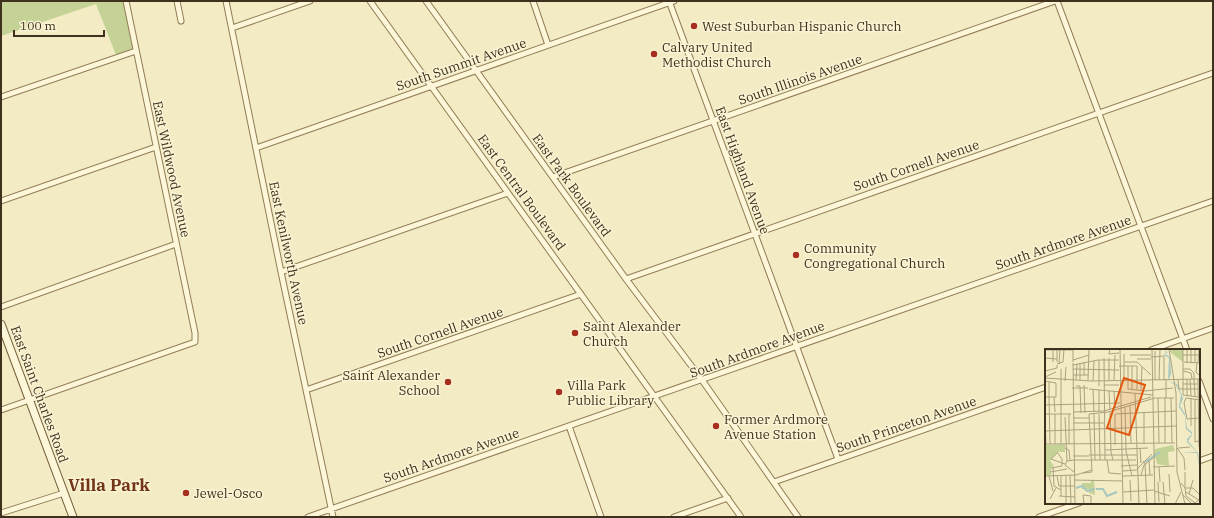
<svg xmlns="http://www.w3.org/2000/svg" width="1214" height="518" font-family="'IBM Plex Serif',serif">
  <style>
    .green { fill: #c4d395 }
    .lines { fill: none; stroke-linecap: round; stroke-linejoin: round }
    .minor-casing { stroke: #917d57; stroke-width: 7 }
    .secondary-casing { stroke: #725d3a; stroke-width: 9 }
    .minor { stroke: #fdf6d8; stroke-width: 5 }
    .secondary { stroke: #fdf6d8; stroke-width: 7 }
    .poi-dot { fill: #a72f1f; stroke: #faf3d4; stroke-width: 1.5 }
    .labels { text-anchor: middle; stroke-width: 3; stroke-linejoin: round; paint-order: stroke }
    .poi-label { font-size: 13px; fill: #3f311d; stroke: #faf3d4; text-anchor: start }
    .street-label { font-size: 13px; fill: #3f311d; stroke: #faf3d4 }
    .district-label { font-size: 17px; font-weight: bold; fill: #713517; stroke: #faf3d4 }
    .inset-river { fill: none; stroke: #a6c6c0; stroke-width: 2 }
    .inset-road { fill: none; stroke: #aba181; stroke-width: 1 }
    .view { fill: #e0570d; fill-opacity: 0.15; stroke: #e0570d; stroke-width: 2 }
    .inset-edge { fill: none; stroke: #3f311d; stroke-width: 2 }
  </style>
  <rect width="100%" height="100%" fill="#f3ebc3"/>
  <path class="green" d="M 1,1 L 123,1 L 134,49 L 116,55 L 96,4 L 1,36 Z"/>
  <g class="lines">
    <g class="minor-casing">
      <path id="minor" d="M 177,1 L 181,21
        M 226,1 L 281,272 L 333,517
        M 370,1 L 741,517
        M 426,1 L 626,279 L 702,380 L 798,517
        M 533,1 L 548,45
        M 669,1 L 838,459
        M 1057,1 L 1187,350
        M 232,28 L 310,1
        M 1,97 L 136,51
        M 256,148 L 674,1
        M 553,177 L 1055,1
        M 1,201 L 156,147
        M 281,272 L 508,193
        M 626,279 L 1213,73
        M 1,307 L 176,244
        M 1151,350 L 1213,328
        M 1199,381 L 1213,419
        M 306,390 L 581,294
        M 1,410 L 195,342 L 195,333 L 126,1
        M 569,426 L 601,517
        M 1199,461 L 1213,456
        M 774,482 L 1046,387
        M 1,513 L 64,493
        M 308,517 L 1213,201
        M 674,517 L 728,498
        M 1039,517 L 1079,503"/>
    </g>
    <g class="secondary-casing">
      <path id="secondary" d="M 1,324 L 73,517"/>
    </g>
    <use href="#minor" class="minor"/>
    <use href="#secondary" class="secondary"/>
  </g>
  <g class="poi-dot">
    <circle cx="694" cy="26" r="4"/>
    <circle cx="654" cy="54" r="4"/>
    <circle cx="796" cy="255" r="4"/>
    <circle cx="575" cy="333" r="4"/>
    <circle cx="448" cy="382" r="4"/>
    <circle cx="559" cy="392" r="4"/>
    <circle cx="716" cy="426" r="4"/>
    <circle cx="186" cy="493" r="4"/>
  </g>
  <g class="labels">
    <g class="poi-label">
      <text x="702" y="31">West Suburban Hispanic Church</text>
      <text x="662" y="52">Calvary United<tspan x="662" dy="15">Methodist Church</tspan></text>
      <text x="804" y="253">Community<tspan x="804" dy="15">Congregational Church</tspan></text>
      <text x="583" y="331">Saint Alexander<tspan x="583" dy="15">Church</tspan></text>
      <text x="440" y="380" text-anchor="end">Saint Alexander<tspan x="440" dy="15">School</tspan></text>
      <text x="567" y="390">Villa Park<tspan x="567" dy="15">Public Library</tspan></text>
      <text x="724" y="424">Former Ardmore<tspan x="724" dy="15">Avenue Station</tspan></text>
      <text x="194" y="498">Jewel-Osco</text>
    </g>
    <g class="street-label">
      <text transform="translate(461 64) rotate(-19)" y="5">South Summit Avenue</text>
      <text transform="translate(800 79) rotate(-19)" y="5">South Illinois Avenue</text>
      <text transform="translate(916 165) rotate(-19)" y="5">South Cornell Avenue</text>
      <text transform="translate(172 169) rotate(78)" y="5">East Wildwood Avenue</text>
      <text transform="translate(743 170) rotate(70)" y="5">East Highland Avenue</text>
      <text transform="translate(572 185) rotate(54)" y="5">East Park Boulevard</text>
      <text transform="translate(522 192) rotate(54)" y="5">East Central Boulevard</text>
      <text transform="translate(1063 242) rotate(-19)" y="5">South Ardmore Avenue</text>
      <text transform="translate(289 253) rotate(78)" y="5">East Kenilworth Avenue</text>
      <text transform="translate(440 332) rotate(-19)" y="5">South Cornell Avenue</text>
      <text transform="translate(757 349) rotate(-20)" y="5">South Ardmore Avenue</text>
      <text transform="translate(40 394) rotate(70)" y="5">East Saint Charles Road</text>
      <text transform="translate(906 424) rotate(-19)" y="5">South Princeton Avenue</text>
      <text transform="translate(451 455) rotate(-19)" y="5">South Ardmore Avenue</text>
    </g>
    <g class="district-label">
      <text x="109" y="491">Villa Park</text>
    </g>
  </g>
  <g transform="translate(1045 349)">
    <rect width="155" height="155" fill="#f3ebc3"/>
    <path d="M 125,0 L 138,0 L 138,13 L 125,3 ZM 20,95 L 20,103 L 12,103 L 5,112 L 9,117 L 6,118 L 6,126 L 0,127 L 0,96 ZM 128,96 L 130,102 L 123,103 L 124,117 L 112,115 L 111,109 L 108,109 L 110,100 ZM 46,131 L 49,131 L 50,146 L 44,144 L 44,140 L 37,140 L 37,134 L 46,134 Z" fill="#c4d395"/>
    <path d="M 118,0 L 122,3 L 122,4 L 119,5 L 124,7 L 125,9 L 126,25 L 123,32 L 132,35 L 138,49 L 135,57 L 140,65 L 142,79 L 147,83 L 147,86 L 143,92 L 153,104 L 155,124 L 152,104 L 137,104 L 152,103 L 142,93 L 142,90 L 147,85 L 141,80 L 140,67 L 134,58 L 136,46 L 131,36 L 123,32 L 124,9 L 119,6 L 121,3 Z" fill="#a6c6c0"/>
    <path class="inset-river" d="M 100,113 L 115,103M 31,139 L 37,137 L 42,142 L 50,140M 51,140 L 58,140 L 62,147 L 72,143"/>
    <path class="inset-road" d="M 65,0 L 64,5 L 74,4M 75,0 L 78,155M 107,0 L 110,155M 124,0 L 131,44 L 132,123 L 140,155M 138,0 L 138,46 L 153,48M 0,1 L 28,1M 85,6 L 106,6M 138,6 L 155,6M 106,8 L 119,7 L 119,31M 0,9 L 12,10M 59,9 L 60,111M 92,10 L 106,10M 28,11 L 44,6M 8,13 L 8,0M 12,13 L 12,0M 28,13 L 28,0M 79,13 L 92,13 L 106,26M 139,13 L 155,14M 28,14 L 30,155M 142,14 L 142,0M 146,14 L 146,0M 150,14 L 150,0M 152,14 L 151,23 L 155,27M 153,14 L 154,0M 12,15 L 18,13 L 19,0M 14,15 L 15,0M 28,16 L 53,11 L 74,11M 74,17 L 92,17 L 92,41M 83,17 L 83,40 L 100,42 L 128,39M 87,17 L 87,40M 16,20 L 16,95M 28,20 L 74,21M 138,20 L 145,20 L 149,24 L 149,30M 0,22 L 12,19 L 12,16M 138,22 L 146,24 L 147,30M 28,26 L 43,26M 39,26 L 39,13M 0,28 L 11,23M 0,29 L 47,32 L 155,30M 121,30 L 121,49M 142,30 L 142,46M 145,30 L 146,47M 149,30 L 150,47M 153,30 L 154,98M 31,31 L 32,15M 35,31 L 35,14M 43,31 L 44,0M 64,31 L 64,9M 69,31 L 70,6M 79,31 L 79,5M 110,31 L 110,2M 114,31 L 115,0M 133,31 L 134,40 L 155,40M 0,32 L 11,34 L 11,48 L 0,48M 20,32 L 21,18M 48,32 L 49,12M 4,33 L 4,48M 138,35 L 153,35M 39,36 L 40,64M 59,36 L 74,36M 31,37 L 35,37 L 36,64M 54,37 L 54,11M 27,39 L 43,39M 44,40 L 108,46M 48,40 L 49,63M 54,41 L 54,63M 96,41 L 97,18M 64,42 L 65,61M 69,42 L 70,59M 90,45 L 94,155M 0,48 L 0,63M 4,48 L 5,95M 9,48 L 10,63M 113,49 L 114,94M 120,49 L 120,94M 126,49 L 127,94M 146,49 L 146,77M 150,50 L 150,93 L 154,92M 0,56 L 75,54M 85,57 L 86,95M 80,58 L 81,102 L 87,127M 28,63 L 59,62 L 106,48M 65,63 L 66,103 L 68,111M 99,63 L 99,95M 0,65 L 1,95M 0,65 L 26,65M 10,65 L 10,95M 24,65 L 24,95M 49,65 L 50,111M 54,65 L 55,111M 70,65 L 131,62M 70,65 L 70,96M 20,68 L 22,112M 28,69 L 44,69M 154,69 L 142,70 L 139,54 L 141,49 L 155,51M 28,74 L 59,74M 0,82 L 131,77M 0,95 L 130,94M 20,99 L 24,101 L 25,111M 95,99 L 96,114M 132,99 L 139,109 L 140,121M 133,99 L 145,98M 60,101 L 103,99M 12,104 L 6,110 L 20,115M 44,106 L 92,106M 28,107 L 44,107M 29,111 L 91,111M 29,111 L 22,112 L 20,116 L 29,123M 62,111 L 64,124M 98,112 L 100,115 L 102,155M 104,112 L 105,126M 76,117 L 92,116M 8,118 L 9,137 L 16,141M 108,118 L 130,117M 114,118 L 115,133M 6,119 L 17,117 L 17,110 L 12,103M 92,120 L 107,105M 77,122 L 92,121M 5,123 L 22,120M 140,123 L 140,138M 38,124 L 47,123 L 44,65 L 63,63 L 110,49 L 129,49M 64,124 L 76,125M 124,125 L 125,143M 21,126 L 21,155M 25,126 L 26,155M 96,126 L 99,116 L 108,109M 0,127 L 31,126 L 47,121M 4,127 L 8,142M 12,127 L 14,137 L 30,137M 16,127 L 16,147M 78,127 L 108,126M 29,131 L 77,132M 85,131 L 86,152M 113,133 L 114,153M 118,133 L 120,155M 136,134 L 140,139 L 141,147 L 150,154 L 155,150M 140,139 L 148,139 L 155,146M 109,142 L 125,147M 78,143 L 109,141M 141,143 L 154,151M 144,145 L 148,131M 138,146 L 147,155M 14,147 L 30,148M 5,150 L 11,139M 39,155 L 38,146 L 46,147 L 46,155M 130,155 L 136,143"/>
    <path class="view" d="M 79,29 L 100,36 L 84,86 L 62,79 Z"/>
    <rect width="155" height="155" class="inset-edge"/>
  </g>
  <rect width="1214" height="518" fill="none" stroke="#3f311d" stroke-width="4"/>
  <path d="M14 30v6h90v-6" fill="none" stroke="#3f311d" stroke-width="2"/>
  <text x="20" y="30" font-size="12" fill="#3f311d" stroke="#faf3d4" stroke-width="3" paint-order="stroke">100 m</text>
</svg>
